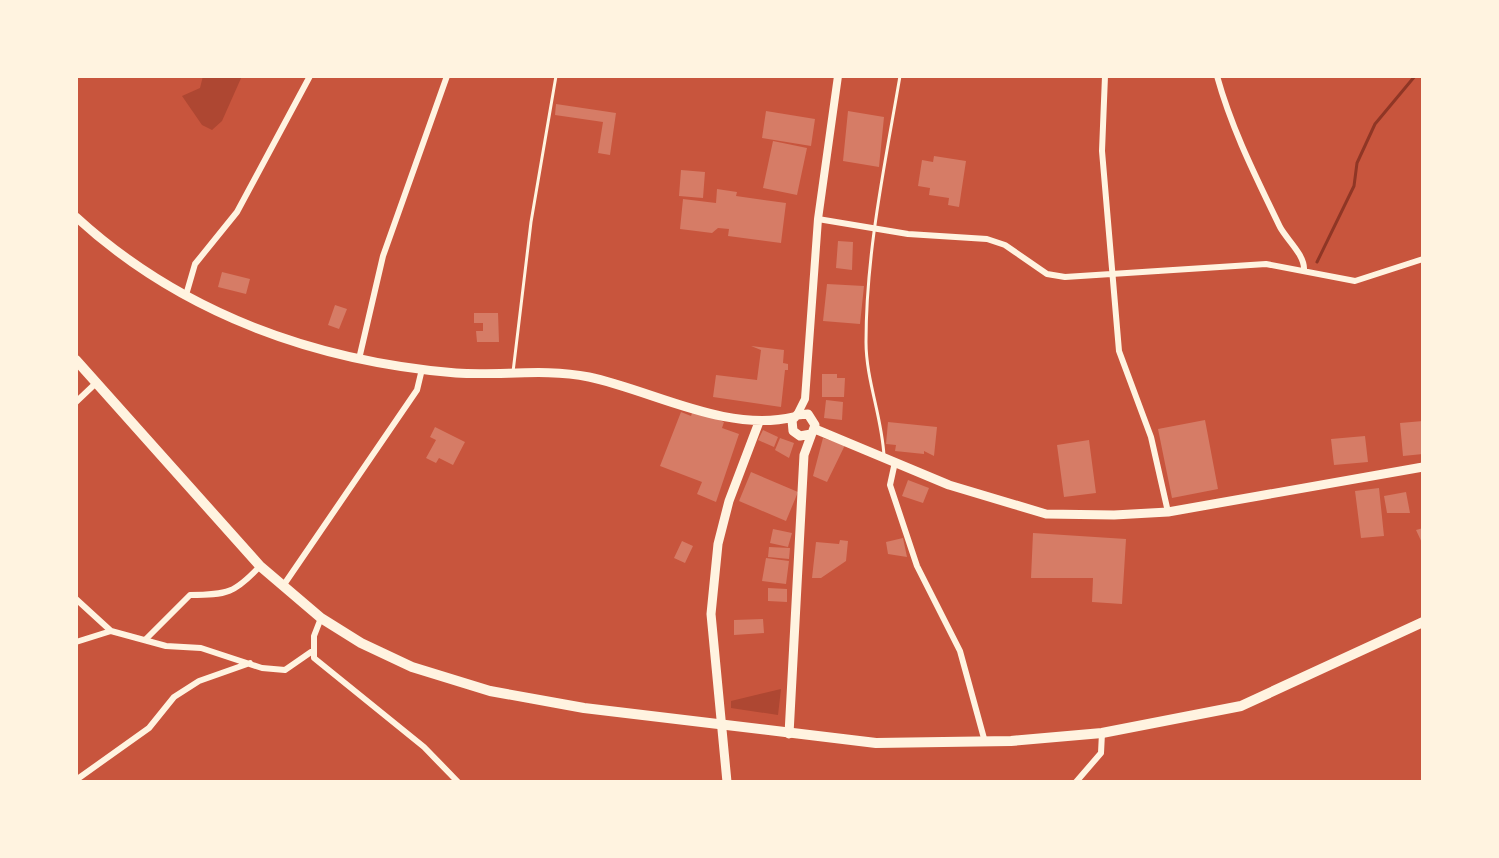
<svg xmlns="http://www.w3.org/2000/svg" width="1499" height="858" font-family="Lora,serif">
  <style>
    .green { fill: #ae4732 }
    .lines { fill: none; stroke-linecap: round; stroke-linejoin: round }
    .stream { stroke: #8f3625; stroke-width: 3 }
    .building { fill: #d67c66 }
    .service { stroke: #fff3e0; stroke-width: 3 }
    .minor { stroke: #fff3e0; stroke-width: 6 }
    .tertiary { stroke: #fff3e0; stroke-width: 8 }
    .secondary { stroke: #fff3e0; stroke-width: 9 }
    .primary { stroke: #fff3e0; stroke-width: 10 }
  </style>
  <rect width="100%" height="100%" fill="#c8553d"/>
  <path class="green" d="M 203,76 L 242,76 L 222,121 L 212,130 L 202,125 L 182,96 L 200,88 Z
    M 781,689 L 778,715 L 731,708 L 731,701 Z"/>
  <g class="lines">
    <path class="stream" d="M 1317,262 L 1354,186 L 1357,163 L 1375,124 L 1415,76"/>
  </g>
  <path class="building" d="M 556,104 L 616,113 L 610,155 L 598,153 L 603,122 L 555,115 Z
    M 766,111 L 815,119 L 811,146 L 762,138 Z
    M 848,111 L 884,117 L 879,167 L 843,161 Z
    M 773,141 L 807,148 L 797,195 L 763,188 Z
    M 934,156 L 966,161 L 959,207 L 948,205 L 949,198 L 929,195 L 930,188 L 918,186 L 922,160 L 933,162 Z
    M 681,170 L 705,172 L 703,198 L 679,196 Z
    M 717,189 L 737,192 L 736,196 L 786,203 L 781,243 L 728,236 L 729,229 L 718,228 L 712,233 L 680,229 L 683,199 L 716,203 Z
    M 838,241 L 853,242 L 852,270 L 836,268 Z
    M 222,272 L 250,279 L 246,294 L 218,287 Z
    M 827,284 L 864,286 L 860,324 L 823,321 Z
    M 335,305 L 347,309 L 339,329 L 328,325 Z
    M 474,313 L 498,313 L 499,342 L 477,342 L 476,331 L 483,331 L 483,323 L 474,323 Z
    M 751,346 L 784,350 L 783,363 L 788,364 L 788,370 L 785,370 L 781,407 L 713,397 L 716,375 L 757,380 L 761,350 Z
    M 822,374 L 837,374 L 837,378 L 845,378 L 844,397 L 822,397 Z
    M 826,400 L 843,402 L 842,420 L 824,418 Z
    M 693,410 L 724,422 L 722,428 L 739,434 L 716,502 L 697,494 L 702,482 L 660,466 L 681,412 L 691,416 Z
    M 1205,420 L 1218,489 L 1172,498 L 1158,429 Z
    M 1423,421 L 1423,454 L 1403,456 L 1400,423 Z
    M 888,422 L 937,427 L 934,456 L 924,451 L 924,454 L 895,451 L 896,445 L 886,444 Z
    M 435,427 L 465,442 L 453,465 L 439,458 L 436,463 L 426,458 L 436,440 L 430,437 Z
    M 763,430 L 778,437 L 774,447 L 758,440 Z
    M 1365,436 L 1368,462 L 1334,465 L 1331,439 Z
    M 780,438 L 794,443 L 789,458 L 775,450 Z
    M 823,438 L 845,445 L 827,482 L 813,476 Z
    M 1089,440 L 1096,493 L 1064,497 L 1057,445 Z
    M 751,472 L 798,492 L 786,521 L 739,501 Z
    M 908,480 L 929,488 L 923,503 L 902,496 Z
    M 1379,488 L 1384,536 L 1361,538 L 1355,491 Z
    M 1406,492 L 1410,513 L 1387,513 L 1384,496 Z
    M 1423,528 L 1423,545 L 1416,530 Z
    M 773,529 L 792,533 L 788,547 L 770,543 Z
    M 1033,533 L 1126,539 L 1122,604 L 1092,602 L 1093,578 L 1031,578 Z
    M 903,538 L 907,557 L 888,554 L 886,542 Z
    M 840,540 L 848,541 L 846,561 L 821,578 L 812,578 L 816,542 L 839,544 Z
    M 682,541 L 693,546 L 685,563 L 674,558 Z
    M 769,547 L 790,548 L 789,559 L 768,557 Z
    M 766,558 L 789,561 L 786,584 L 762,581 Z
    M 768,588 L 787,589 L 787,602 L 768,601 Z
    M 763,619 L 764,633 L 734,635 L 734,620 Z"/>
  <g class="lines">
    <path class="service" d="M 513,372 L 531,222 L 556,76
      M 884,456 C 882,417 866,380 866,342 C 866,252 885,164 900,76"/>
    <path class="minor" d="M 1105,76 L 1102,151 L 1119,351 L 1151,437 L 1168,512
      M 1217,76 C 1232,130 1256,177 1280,227 C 1287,240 1305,255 1304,270
      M 818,219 L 908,234 L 987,239 L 1005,245 L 1047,274 L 1065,277 L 1266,264 L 1355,281 L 1423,259
      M 186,295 L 195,264 L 237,212 L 310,76
      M 359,359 L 383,256 L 447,76
      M 76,402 L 96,383
      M 895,462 L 890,485 L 917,566 L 960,651 L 985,742
      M 283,586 L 417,390 L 422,369
      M 76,599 L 111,631 L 166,646 L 201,648 L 262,668 L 285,670 L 311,652
      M 321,618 L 314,636 L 314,658 L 424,747 L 458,782
      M 145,640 L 190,595 C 227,595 235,593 260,566
      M 76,642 L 111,631
      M 76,780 L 149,728 L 174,697 L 199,681 L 250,663
      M 1076,782 L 1101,753 L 1102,733"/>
    <path class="tertiary" d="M 797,415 L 805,399 L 818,219 L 838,76"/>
    <path class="secondary" d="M 76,217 C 182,314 315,361 456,373 C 501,376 544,368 589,377 C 654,391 726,433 794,417
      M 815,429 L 949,485 L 1046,514 L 1114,515 L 1168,512 L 1423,467
      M 789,734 L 804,455 L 815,425 L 808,414 L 797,415 L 792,420 L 793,431 L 800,436 L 811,434
      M 727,782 L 711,614 L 718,544 L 729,501 L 759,422"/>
    <path class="primary" d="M 76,360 L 260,566 L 321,618 L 361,643 L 412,667 L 490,691 L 584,708 L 876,743 L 1011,741 L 1102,733 L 1241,706 L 1423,622"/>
  </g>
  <rect width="1499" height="858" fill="none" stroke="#fff3e0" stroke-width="156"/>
</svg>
